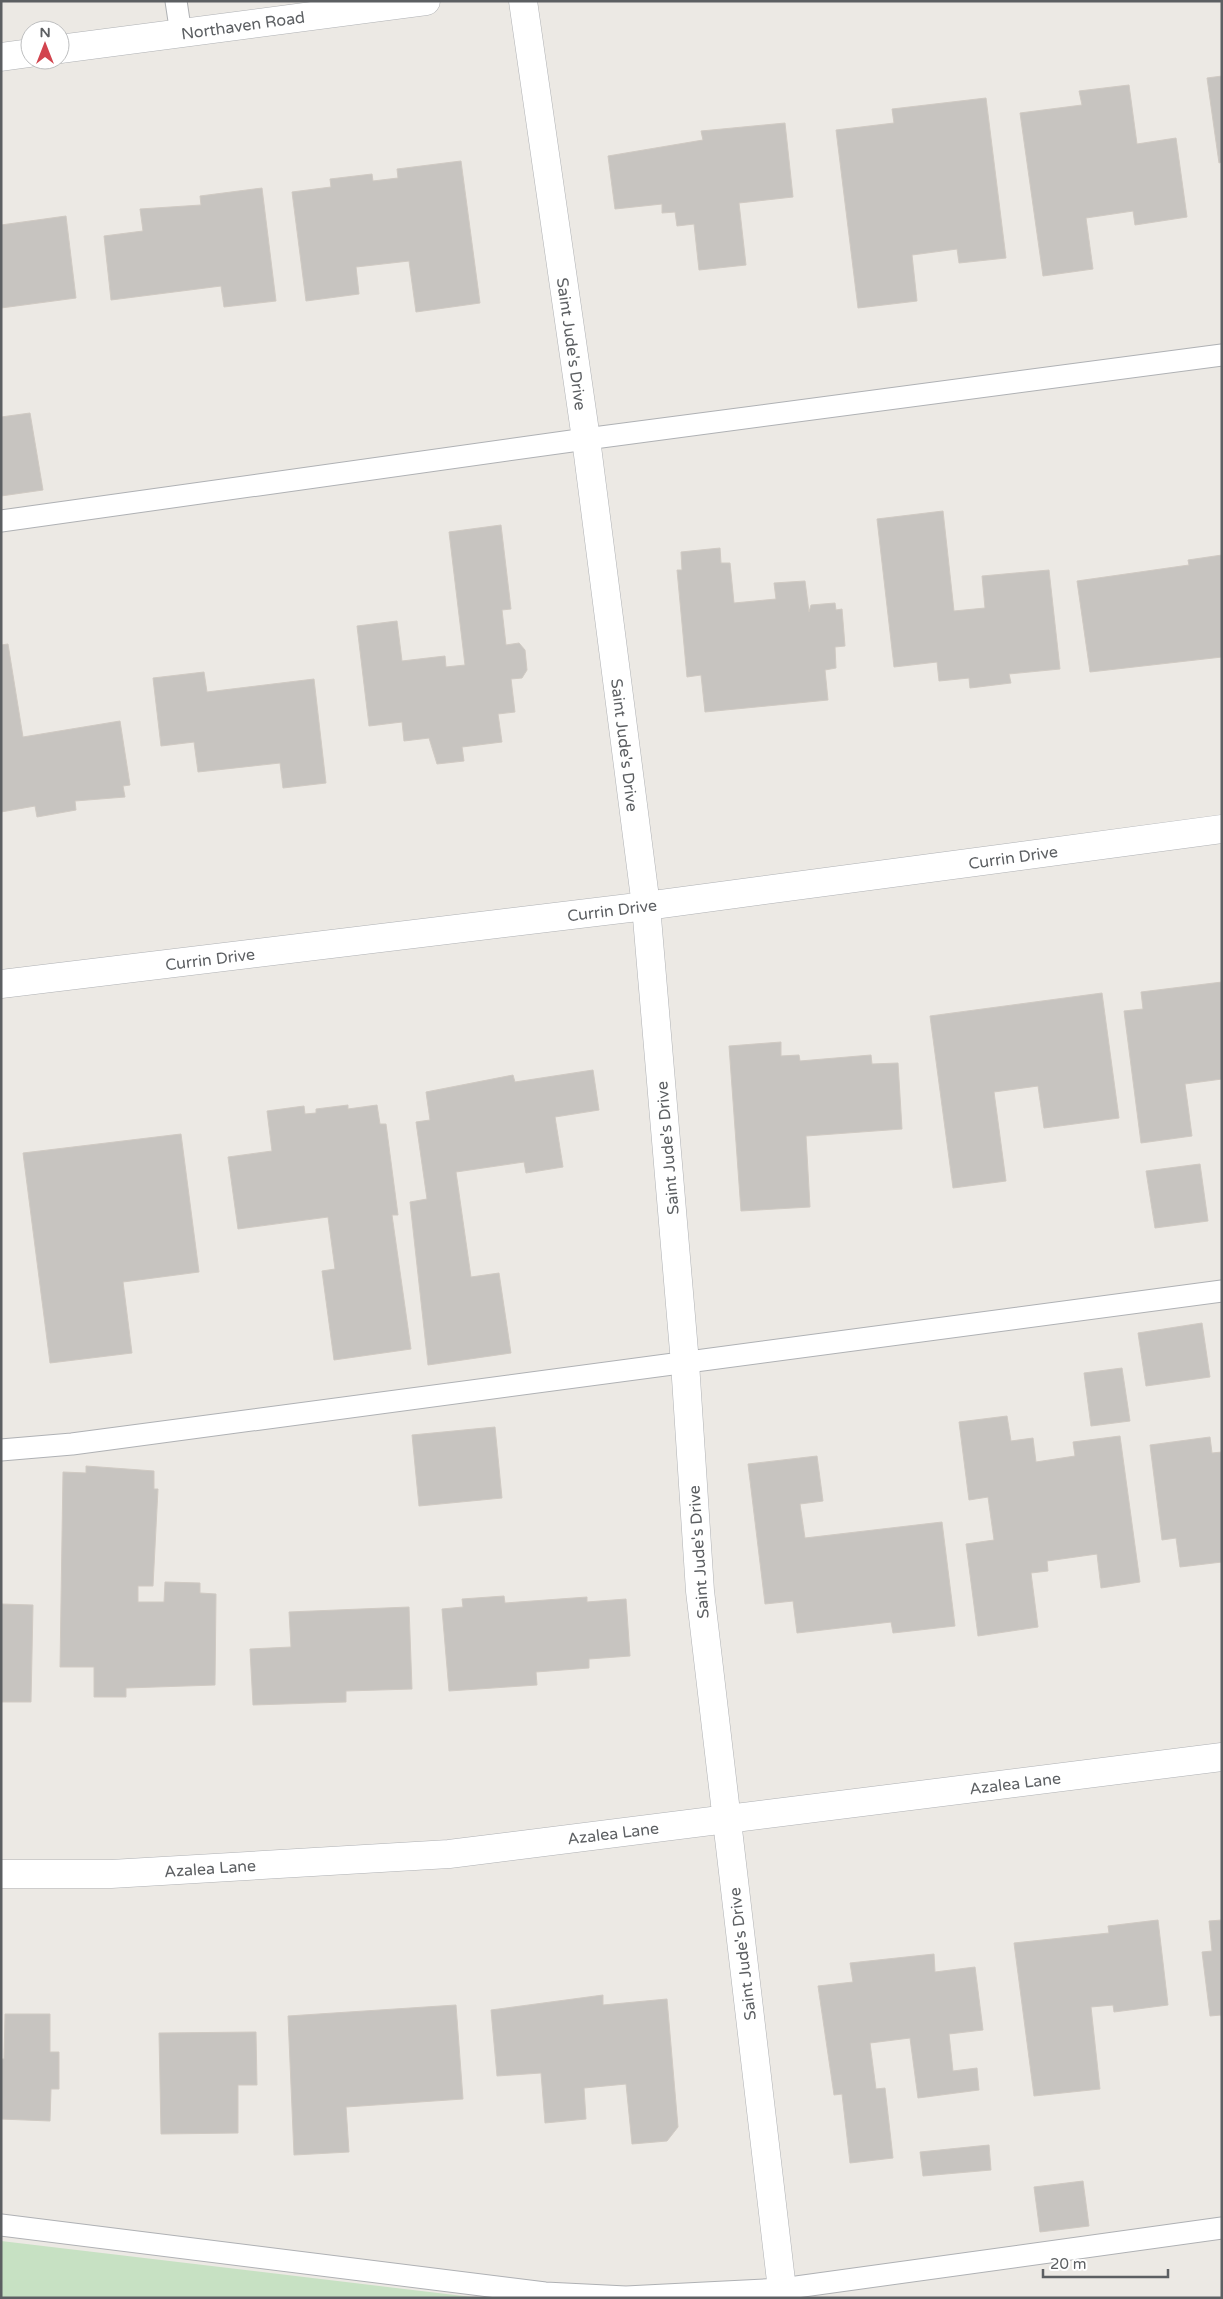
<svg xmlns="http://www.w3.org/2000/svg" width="1223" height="2299" font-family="'Varela Round',sans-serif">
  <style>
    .green { fill: #c7e1c3 }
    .building { fill: #c7c4c0; stroke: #d0cac3 }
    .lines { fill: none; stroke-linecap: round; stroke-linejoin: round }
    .service-casing { stroke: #afb1b4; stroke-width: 23 }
    .minor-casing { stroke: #afb1b4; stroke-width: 29 }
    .tertiary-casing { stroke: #afb1b4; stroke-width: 29 }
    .service { stroke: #fff; stroke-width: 21 }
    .minor { stroke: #fff; stroke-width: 28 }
    .tertiary { stroke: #fff; stroke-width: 28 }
    .labels { text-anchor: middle; stroke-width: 4; stroke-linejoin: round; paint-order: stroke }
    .street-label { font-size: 16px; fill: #5c5f62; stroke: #fff }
  </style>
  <rect width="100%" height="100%" fill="#ece9e4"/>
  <path class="green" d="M 1,2241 L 480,2298 L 1,2298 Z"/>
  <path class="building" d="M 1222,76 L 1222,162 L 1219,163 L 1207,78 Z
    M 1129,85 L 1137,144 L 1176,138 L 1187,217 L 1135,225 L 1133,211 L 1086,218 L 1093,269 L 1043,276 L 1020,113 L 1082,105 L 1079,91 Z
    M 986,98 L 1006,258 L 959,263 L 957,249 L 912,255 L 917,301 L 858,308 L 836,130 L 894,123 L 892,109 Z
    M 785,123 L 793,197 L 739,203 L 746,265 L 699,270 L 694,224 L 677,226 L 675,212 L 662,213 L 662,204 L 615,209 L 608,156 L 703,140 L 701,131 Z
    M 461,161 L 480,303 L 416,312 L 409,261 L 356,267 L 359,294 L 306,301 L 292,192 L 331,187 L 330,179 L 372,174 L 373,181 L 398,178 L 397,169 Z
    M 262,188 L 276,301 L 224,307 L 221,286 L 111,300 L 104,236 L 143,231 L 140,209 L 201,205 L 200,196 Z
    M 66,216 L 76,298 L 1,308 L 1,225 Z
    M 30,413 L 43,490 L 1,496 L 1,417 Z
    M 943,511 L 954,611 L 985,608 L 982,576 L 1049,570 L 1060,669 L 1009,674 L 1011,683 L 970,688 L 969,678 L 939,681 L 937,662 L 894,667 L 877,519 Z
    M 501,525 L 511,609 L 502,610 L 506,645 L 519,643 L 525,650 L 527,670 L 522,678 L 511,679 L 515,712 L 498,714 L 502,742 L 462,747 L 464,761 L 437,764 L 429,738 L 404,741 L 402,722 L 369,726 L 357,626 L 397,621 L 402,661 L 445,656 L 446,667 L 465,665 L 449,532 Z
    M 720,548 L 721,563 L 730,563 L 734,603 L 776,599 L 774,583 L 805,581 L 809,612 L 811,605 L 835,603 L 836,610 L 842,609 L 845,646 L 835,647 L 836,668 L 825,670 L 828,700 L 705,712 L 701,675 L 687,677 L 677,570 L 682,570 L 681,552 Z
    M 1222,555 L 1222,657 L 1090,672 L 1077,581 L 1189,565 L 1188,560 Z
    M 8,644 L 23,737 L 120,721 L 130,785 L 123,786 L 125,797 L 75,801 L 76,810 L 37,817 L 35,806 L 1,812 L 1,645 Z
    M 204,672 L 207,692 L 314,679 L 326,783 L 283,788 L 280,763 L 198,772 L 194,742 L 161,746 L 153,678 Z
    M 1222,982 L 1222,1079 L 1185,1084 L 1192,1136 L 1141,1143 L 1124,1011 L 1143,1009 L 1141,992 Z
    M 1102,993 L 1119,1118 L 1044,1128 L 1038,1086 L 994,1092 L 1006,1181 L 953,1188 L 930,1016 Z
    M 781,1042 L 781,1056 L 799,1055 L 800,1061 L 871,1055 L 872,1064 L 898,1063 L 902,1129 L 806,1136 L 810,1207 L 741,1211 L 729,1046 Z
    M 593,1070 L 599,1110 L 555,1117 L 563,1167 L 526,1173 L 524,1162 L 456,1172 L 471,1277 L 499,1273 L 511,1353 L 428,1365 L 410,1202 L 427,1199 L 416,1122 L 430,1120 L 426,1092 L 513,1075 L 515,1082 Z
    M 348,1105 L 348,1109 L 377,1105 L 380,1124 L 386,1124 L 398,1215 L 392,1215 L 411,1349 L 334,1360 L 322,1271 L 335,1269 L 328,1217 L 238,1229 L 228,1157 L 272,1151 L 267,1111 L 304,1106 L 305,1114 L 316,1113 L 316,1109 Z
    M 181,1134 L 199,1272 L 123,1282 L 132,1353 L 50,1363 L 23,1153 Z
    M 1200,1164 L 1208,1221 L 1155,1228 L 1146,1171 Z
    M 1202,1323 L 1210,1377 L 1146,1386 L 1138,1333 Z
    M 1122,1368 L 1130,1421 L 1091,1426 L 1084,1373 Z
    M 1007,1416 L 1011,1441 L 1033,1438 L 1036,1462 L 1075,1456 L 1073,1442 L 1120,1436 L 1140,1582 L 1101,1588 L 1097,1554 L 1047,1561 L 1048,1571 L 1031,1573 L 1038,1627 L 978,1636 L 966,1544 L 994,1540 L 988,1497 L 969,1500 L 959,1422 Z
    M 495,1427 L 502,1498 L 419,1506 L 412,1435 Z
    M 1210,1437 L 1212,1453 L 1222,1452 L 1222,1562 L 1180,1567 L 1176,1538 L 1162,1540 L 1150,1445 Z
    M 817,1456 L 823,1501 L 800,1504 L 805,1538 L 942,1522 L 955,1626 L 893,1633 L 891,1622 L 797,1633 L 793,1601 L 765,1604 L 748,1464 Z
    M 86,1466 L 154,1471 L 154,1489 L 158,1489 L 153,1586 L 138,1586 L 138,1602 L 164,1602 L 165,1582 L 200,1583 L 200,1593 L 216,1594 L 215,1685 L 126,1688 L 126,1697 L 94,1697 L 94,1667 L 60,1667 L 63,1472 L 86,1473 Z
    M 504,1596 L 505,1603 L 587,1597 L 587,1602 L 626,1599 L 630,1656 L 589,1659 L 589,1668 L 536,1672 L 537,1685 L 449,1691 L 442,1609 L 463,1607 L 462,1599 Z
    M 1,1604 L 33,1605 L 31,1702 L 1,1702 Z
    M 409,1607 L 412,1689 L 346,1691 L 346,1702 L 253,1705 L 250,1649 L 291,1647 L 289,1612 Z
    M 1158,1920 L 1168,2005 L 1114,2012 L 1113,2005 L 1091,2007 L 1100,2089 L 1034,2096 L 1014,1943 L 1109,1933 L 1108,1926 Z
    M 1222,1920 L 1222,2020 L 1221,2015 L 1210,2016 L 1202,1952 L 1212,1951 L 1209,1921 Z
    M 934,1954 L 935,1972 L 975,1967 L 983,2030 L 949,2034 L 953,2071 L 977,2068 L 979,2090 L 918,2098 L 910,2038 L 870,2043 L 876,2089 L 885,2088 L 893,2158 L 850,2163 L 842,2094 L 834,2095 L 818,1986 L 853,1982 L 850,1963 Z
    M 603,1995 L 603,2005 L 667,1999 L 678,2127 L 667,2141 L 632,2144 L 626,2084 L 584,2088 L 586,2119 L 545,2123 L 541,2073 L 497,2076 L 491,2010 Z
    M 456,2005 L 463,2099 L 346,2107 L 349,2152 L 294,2155 L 288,2016 Z
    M 5,2014 L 50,2014 L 50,2052 L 59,2052 L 59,2089 L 51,2089 L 50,2121 L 1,2119 L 1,2059 L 4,2059 Z
    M 256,2032 L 257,2085 L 238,2085 L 238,2133 L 161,2134 L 159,2033 Z
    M 989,2145 L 991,2170 L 923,2176 L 920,2152 Z
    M 1083,2181 L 1089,2226 L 1040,2232 L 1034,2187 Z"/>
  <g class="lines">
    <g class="service-casing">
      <path id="service" d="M 176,1 L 181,34
        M 1,521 L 586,439 L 1222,355
        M 1,1450 L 72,1444 L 1222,1291
        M 1,2225 L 545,2293 L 626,2297 L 782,2289 L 1222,2228"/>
    </g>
    <g class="minor-casing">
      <path id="minor" d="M 523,1 L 586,439 L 646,906 L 685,1363 L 700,1591 L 783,2298
        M 1,984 L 646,906 L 1222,829
        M 1,1874 L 111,1874 L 449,1854 L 1222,1757"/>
    </g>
    <g class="tertiary-casing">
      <path id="tertiary" d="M 60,49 L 426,1
        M 1,57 L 30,53"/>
    </g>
    <use href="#service" class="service"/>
    <use href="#minor" class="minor"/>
    <use href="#tertiary" class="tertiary"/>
  </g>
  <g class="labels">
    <g class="street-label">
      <text transform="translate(243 25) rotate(-8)" y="6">Northaven Road</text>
      <text transform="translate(572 344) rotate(82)" y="6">Saint Jude's Drive</text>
      <text transform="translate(625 745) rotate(83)" y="6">Saint Jude's Drive</text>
      <text transform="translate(1013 857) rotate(-8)" y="6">Currin Drive</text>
      <text transform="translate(612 910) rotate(-7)" y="6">Currin Drive</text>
      <text transform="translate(210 959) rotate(-7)" y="6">Currin Drive</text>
      <text transform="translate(667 1148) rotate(-95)" y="6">Saint Jude's Drive</text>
      <text transform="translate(698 1552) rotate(-94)" y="6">Saint Jude's Drive</text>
      <text transform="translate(1015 1783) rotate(-7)" y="6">Azalea Lane</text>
      <text transform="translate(613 1833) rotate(-7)" y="6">Azalea Lane</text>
      <text transform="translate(210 1868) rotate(-4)" y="6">Azalea Lane</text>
      <text transform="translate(742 1954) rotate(-97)" y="6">Saint Jude's Drive</text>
    </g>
  </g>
  <rect width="1223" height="2299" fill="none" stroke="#5c5f62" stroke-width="5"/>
  <g transform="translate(45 45)"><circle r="24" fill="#ffffff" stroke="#bebfc0"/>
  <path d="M0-4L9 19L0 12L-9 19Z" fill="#d2444e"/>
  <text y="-8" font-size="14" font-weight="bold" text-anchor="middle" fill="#5c5f62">N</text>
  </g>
  <path d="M1043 2269v8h125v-8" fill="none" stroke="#5c5f62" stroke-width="2.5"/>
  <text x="1050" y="2269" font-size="15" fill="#5c5f62" stroke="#ffffff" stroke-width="4" paint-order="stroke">20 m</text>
</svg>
